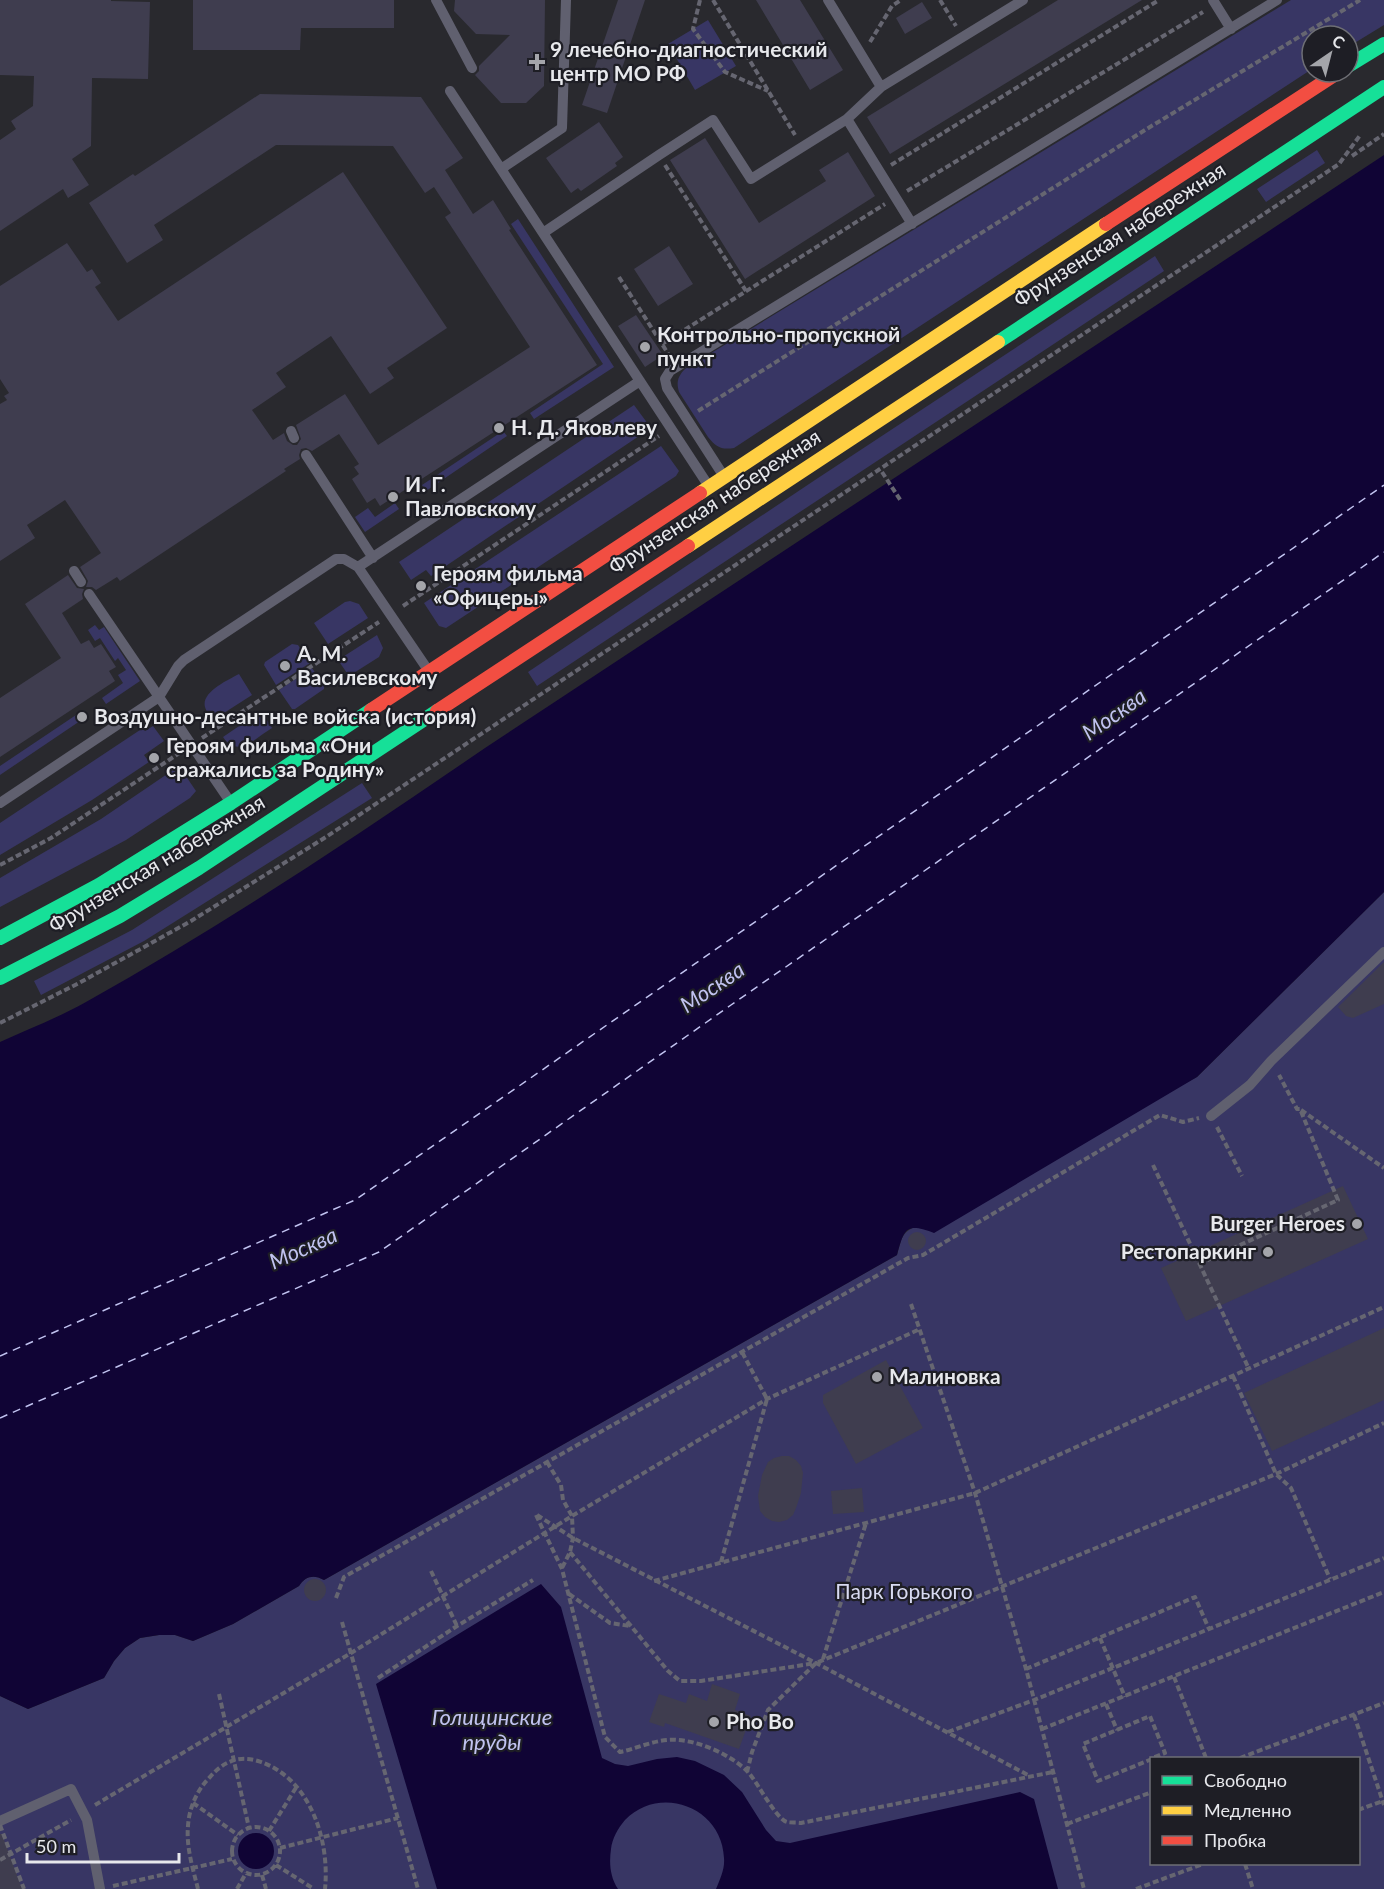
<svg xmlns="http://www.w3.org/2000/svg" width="1384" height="1889" font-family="Lato,sans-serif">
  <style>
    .green { fill: #383664; fill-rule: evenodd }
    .water { fill: #100435 }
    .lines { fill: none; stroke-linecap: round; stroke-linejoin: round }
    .ferry { stroke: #c1c3f0; stroke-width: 1.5; stroke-dasharray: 8 6; stroke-linecap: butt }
    .building { fill: #3f3d4f }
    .path { stroke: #666671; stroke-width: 4; stroke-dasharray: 6 3; stroke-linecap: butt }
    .lane { stroke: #60606f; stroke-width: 10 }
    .fast { stroke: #16e098; stroke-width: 14 }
    .slow { stroke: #ffcf43; stroke-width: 14 }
    .jam { stroke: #f24e42; stroke-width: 14 }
    .path-bridge { stroke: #666671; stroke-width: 4; stroke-dasharray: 6 3; stroke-linecap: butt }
    .poi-dot { fill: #a4a5aa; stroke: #1e1e25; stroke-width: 2 }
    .labels { text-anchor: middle; stroke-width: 4.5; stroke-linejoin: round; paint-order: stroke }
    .poi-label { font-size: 21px; font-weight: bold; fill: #e7e8ec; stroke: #1e1e25; text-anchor: start }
    .street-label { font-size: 21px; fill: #e7e8ec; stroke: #1e1e25 }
    .park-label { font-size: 21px; fill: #d8daf1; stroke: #1e1e25 }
    .water-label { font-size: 22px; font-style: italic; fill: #c1c3f0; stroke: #1e1e25 }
  </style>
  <rect width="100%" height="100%" fill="#29292e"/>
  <path class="green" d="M 1291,0 L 1384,0 L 1384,25 L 1348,47 L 1348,36 L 1312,36 L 1312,69 L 734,448 C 721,450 716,447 708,437 L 679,392 C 676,382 678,376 685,369 Z
    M 708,20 L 736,66 L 695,90 L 668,44 Z
    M 1317,150 L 1325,163 L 1266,202 L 1257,189 Z
    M 518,219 L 614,367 L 534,419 L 530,413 L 603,364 L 511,224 Z
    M 1155,256 L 1164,271 L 537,686 L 528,672 L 815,480 Z
    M 634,405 L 651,428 L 431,576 L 426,570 L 411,580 L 399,562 Z
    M 503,431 L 507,436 L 426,491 L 422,485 Z
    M 661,446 L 679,471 L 676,476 L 446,628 L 439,626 L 424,603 Z
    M 395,503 L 399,509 L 365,532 L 355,517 L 368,508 L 375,517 Z
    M 350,601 L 359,604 L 368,618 L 328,644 L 314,623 L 345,602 Z
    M 95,625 L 99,630 L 104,627 L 140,681 L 106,704 L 102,698 L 123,683 L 118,675 L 126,670 L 118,658 L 115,661 L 100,638 L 95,641 L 88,630 Z
    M 377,635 L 383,648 L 379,657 L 349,676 L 338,660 Z
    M 292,644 L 298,645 L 310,663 L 276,685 L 264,665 L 265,662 Z
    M 312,668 L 324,686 L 324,689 L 295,709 L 292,709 L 279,690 Z
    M 239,674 L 252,695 L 213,720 C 210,716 206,711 205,707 C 201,692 228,680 239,674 Z
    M 261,711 L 272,728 C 255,738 238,759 223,737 Z
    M 76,715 L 80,721 L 0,775 L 0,766 Z
    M 153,726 L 164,741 L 144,755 L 149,762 L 92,800 L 0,855 L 0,823 L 143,728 L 145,731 Z
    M 179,766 L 196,791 L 190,798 L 126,840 L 0,907 L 0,878 L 101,819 Z
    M 362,783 L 372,798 L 144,941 L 41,995 L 34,981 L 132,930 Z
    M 1384,892 L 1384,1889 L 0,1889 L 0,1696 L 28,1709 L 104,1678 L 114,1661 L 125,1648 L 140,1638 L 159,1635 L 175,1635 L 193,1641 L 233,1624 L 299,1586 C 305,1576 314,1574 324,1580 L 897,1255 C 902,1239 901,1231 918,1226 L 1197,1077 ZM 1152,1758 L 1358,1758 L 1358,1864 L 1152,1864 Z"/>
  <path class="water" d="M 1384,155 L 1384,892 L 1197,1077 L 934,1233 C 906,1222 904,1229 897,1255 L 324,1580 C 314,1574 305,1576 299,1586 L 233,1624 L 193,1641 L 175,1635 L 159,1635 L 140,1638 L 125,1648 L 114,1661 L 104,1678 L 28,1709 L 0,1696 L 0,1042 C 29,1029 59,1017 86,1002 C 224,925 355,837 485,748 Z
    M 541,1584 L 561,1607 L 602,1758 L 615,1764 L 628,1766 L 657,1759 L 677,1757 L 695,1761 L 724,1775 L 742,1792 L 766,1830 L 776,1841 L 790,1843 L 1020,1792 L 1034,1799 L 1058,1889 L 716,1889 C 720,1879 725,1869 724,1858 C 722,1807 660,1784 625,1820 C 618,1828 612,1839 611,1849 C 609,1863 610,1877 618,1889 L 437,1889 L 376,1684 Z
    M238 1851a18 18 0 1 1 36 0a18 18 0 1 1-36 0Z"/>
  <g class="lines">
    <path class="ferry" d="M 0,1356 L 355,1200 L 1384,485
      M 0,1418 L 379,1252 L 731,1005 L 1384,552"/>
  </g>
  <path class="building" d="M 0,0 L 111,0 L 111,1 L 150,2 L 148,79 L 92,78 L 91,146 L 72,159 L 89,185 L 68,198 L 63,189 L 0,231 L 0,140 L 16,129 L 11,121 L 33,106 L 34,76 L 0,75 Z
    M 193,0 L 394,0 L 394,28 L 301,28 L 300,50 L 193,50 Z
    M 455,0 L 545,0 L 544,86 L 526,103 L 501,103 L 475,75 L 479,71 L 479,66 L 510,35 L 476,34 L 454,11 Z
    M 618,0 L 645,0 L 607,113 L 582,105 Z
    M 756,0 L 800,0 L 843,70 L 810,90 Z
    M 1058,0 L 1142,0 L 890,154 L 867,117 Z
    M 922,2 L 932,18 L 905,34 L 896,18 Z
    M 260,94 L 421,97 L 463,158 L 445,170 L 473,214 L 493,200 L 511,229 L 509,230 L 597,365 L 380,506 L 375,498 L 367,503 L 352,479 L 359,474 L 354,467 L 359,464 L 339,434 L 312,451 L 306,448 L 301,449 L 299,455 L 300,459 L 284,469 L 286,471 L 120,581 L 117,577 L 96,590 L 92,587 L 86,587 L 88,581 L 80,567 L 101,553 L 65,500 L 27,525 L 35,538 L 0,561 L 0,404 L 7,400 L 4,396 L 9,393 L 0,379 L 0,286 L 67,243 L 87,272 L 92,269 L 101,283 L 95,287 L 118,321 L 343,172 L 447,328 L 387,368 L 394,378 L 370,394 L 331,336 L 276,373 L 286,387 L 252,410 L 273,440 L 284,433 L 287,441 L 293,445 L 297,445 L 301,439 L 296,425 L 345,394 L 378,445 L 530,347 L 445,217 L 451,213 L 434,187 L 425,193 L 393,146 L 276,145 L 154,225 L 163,240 L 127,263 L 89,203 L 133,174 L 135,176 Z
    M 599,122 L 623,157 L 615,163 L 617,166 L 581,191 L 578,188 L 571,193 L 546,158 Z
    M 705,138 L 759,223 L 826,181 L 819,170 L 848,152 L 875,196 L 745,279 L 670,160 Z
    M 669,246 L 693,284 L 658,306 L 634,269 Z
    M 636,315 L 663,355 L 645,367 L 618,326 Z
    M 68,575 L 77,588 L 84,589 L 82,594 L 83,599 L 62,613 L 81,644 L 89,640 L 94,648 L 101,644 L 116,667 L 109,671 L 115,681 L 0,757 L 0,698 L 61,658 L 25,604 Z
    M 1384,962 L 1384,1004 L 1353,1018 L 1346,1016 L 1338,1007 Z
    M 1343,1186 L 1368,1239 L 1186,1321 L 1161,1268 Z
    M908 1241a9 9 0 1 1 18 0a9 9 0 1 1-18 0Z
    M 1384,1328 L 1384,1400 L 1272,1451 L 1244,1393 Z
    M 886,1360 L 923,1428 L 856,1464 L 823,1403 L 823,1395 Z
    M 782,1456 L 789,1456 L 796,1460 L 801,1466 L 803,1473 L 801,1493 L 796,1508 L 793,1515 L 787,1520 L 779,1522 L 772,1521 L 765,1517 L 760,1511 L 758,1496 L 762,1475 L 768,1462 L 774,1458 Z
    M 862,1488 L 864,1512 L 833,1514 L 831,1491 Z
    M304 1590a11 11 0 1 1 22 0a11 11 0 1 1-22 0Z
    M 712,1684 L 740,1694 L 735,1710 L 751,1716 L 739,1749 L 665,1723 L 664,1727 L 649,1722 L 659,1694 L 686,1703 L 689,1694 L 707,1701 Z
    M 0,1834 L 2,1834 L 22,1889 L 0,1889 Z"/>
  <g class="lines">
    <path class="path" d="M 700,0 L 693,29 L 725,72 L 768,91
      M 713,0 L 795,135
      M 940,0 L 956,26
      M 870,42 L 892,6 L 901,0
      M 1352,156 L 1384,134
      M 665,165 L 746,291
      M 891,165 L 1159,0
      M 907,191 L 1203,12
      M 619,277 L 669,355
      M 662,344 L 885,204
      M 698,411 L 1145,130 L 1360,0
      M 882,472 L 901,501
      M 403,606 L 659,436
      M 202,738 L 379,622
      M 0,865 L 51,838 L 181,752
      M 0,1023 L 79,983 L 191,921 L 326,837 L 1339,164 L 1361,134
      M 1301,1110 L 1384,1168
      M 1217,1127 L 1242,1176
      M 1153,1165 L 1249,1369
      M 1199,1264 L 1338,1200 L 1300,1109 L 1297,1109 L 1279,1075
      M 911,1304 L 975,1493 L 1026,1669 L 1084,1889
      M 1233,1376 L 1276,1474 L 1291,1488 L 1330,1579
      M 547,1462 L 561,1485 L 563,1500 L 572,1516 L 573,1538 L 570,1552 L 562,1568
      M 536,1515 L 562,1569 L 605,1737 L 620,1752 C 639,1748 658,1738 678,1740 C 702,1742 731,1755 748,1772 C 758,1783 776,1819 787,1822 C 791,1823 797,1822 801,1823 L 1053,1772
      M 537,1515 L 573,1538 L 816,1663 L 1028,1775
      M 570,1552 L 668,1671 L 680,1681 L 701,1681 L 816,1663
      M 721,1562 L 767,1399 L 742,1352
      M 431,1571 L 457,1626
      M 654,1581 L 975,1493 L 1384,1307
      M 569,1594 L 610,1623 L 630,1626
      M 336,1598 L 344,1577 L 908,1258 L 923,1255 L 1160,1115 L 1183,1122 L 1199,1118
      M 342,1622 L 418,1889
      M 1100,1638 L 1125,1697
      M 823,1659 L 866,1523
      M 1026,1669 L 1195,1597 L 1209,1629
      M 1174,1677 L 1206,1758
      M 378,1678 L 457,1626 L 533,1580
      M 219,1694 L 249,1828
      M 1106,1704 L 1117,1730
      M 1354,1715 L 1384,1805
      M 1042,1729 L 1384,1592
      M 948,1732 L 1034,1700 L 1384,1558
      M 1240,1758 L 1384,1703
      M 1152,1759 L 1098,1781 L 1083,1744 L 1150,1716 L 1165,1753 L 1152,1758
      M 747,1772 L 752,1752 L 768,1710 L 816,1663 L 1276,1474 L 1384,1423
      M 193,1803 L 238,1835
      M 95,1805 L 351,1653 L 572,1516 L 767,1399 L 920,1329
      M 1358,1810 L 1383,1801
      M 1067,1824 L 1152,1792
      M232 1851a24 24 0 1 1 48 0a24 24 0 1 1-48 0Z
      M 269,1831 L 297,1786
      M 280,1848 L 398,1818
      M 0,1860 L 71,1820
      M 1245,1864 L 1253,1889
      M 276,1865 L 314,1889
      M 262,1875 L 266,1889
      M 113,1886 L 232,1859
      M 198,1889 C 193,1869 186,1847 188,1826 C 189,1808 197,1790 210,1777 C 223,1762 238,1755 258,1761 C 310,1777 330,1840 325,1889
      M 237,1889 L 246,1873
      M 1136,1889 L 1203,1864"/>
    <path class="lane" d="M 436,0 L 472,68
      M 828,0 L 881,87
      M 1213,0 L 1231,29
      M 450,91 L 708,485
      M 847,119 L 912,224
      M 501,169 L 562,128 L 566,0
      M 543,233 L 659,155 L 713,120 L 751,179 L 847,119 L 881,87 L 1023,0
      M 291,431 L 294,438
      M 306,455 L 373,558
      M 723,475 L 667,388 L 665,379 L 670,371 L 1277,0
      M 358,567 L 640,381
      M 74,571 L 81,582
      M 89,594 L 229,800
      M 0,803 L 159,697 L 178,666 L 184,660 L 336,559 L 344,559 L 358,567 L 428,670
      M 1211,1116 L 1250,1085 L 1271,1061 L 1384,952
      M 0,1821 L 71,1789 L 87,1820 L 100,1889"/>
    <path class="fast" d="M 1348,66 L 1384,44
      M 998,342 L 1384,87
      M 0,938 L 99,885 L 231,803 L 371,710
      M 0,978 L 120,916 L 199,868 L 437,711"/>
    <path class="slow" d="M 700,493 L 1106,224
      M 688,546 L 998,342"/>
    <path class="jam" d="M 1106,224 L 1339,72
      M 371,710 L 700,493
      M 437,711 L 688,546"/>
    <path class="path-bridge" d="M 0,1825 L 24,1889"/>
  </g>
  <g class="poi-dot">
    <path d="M534 53h6v6h6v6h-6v6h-6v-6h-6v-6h6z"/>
    <circle cx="645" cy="347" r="6"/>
    <circle cx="499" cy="428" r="6"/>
    <circle cx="393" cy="497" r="6"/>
    <circle cx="421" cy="586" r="6"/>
    <circle cx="285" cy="666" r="6"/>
    <circle cx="82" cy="717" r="6"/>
    <circle cx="154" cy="758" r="6"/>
    <circle cx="1357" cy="1224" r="6"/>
    <circle cx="1268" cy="1252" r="6"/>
    <circle cx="877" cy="1377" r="6"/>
    <circle cx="714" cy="1722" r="6"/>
  </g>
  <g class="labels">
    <g class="poi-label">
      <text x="550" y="57">9 лечебно-диагностический<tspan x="550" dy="24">центр МО РФ</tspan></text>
      <text x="657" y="342">Контрольно-пропускной<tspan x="657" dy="24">пункт</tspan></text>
      <text x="511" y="435">Н. Д. Яковлеву</text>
      <text x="405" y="492">И. Г.<tspan x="405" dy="24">Павловскому</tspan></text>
      <text x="433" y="581">Героям фильма<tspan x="433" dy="24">«Офицеры»</tspan></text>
      <text x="297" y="661">А. М.<tspan x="297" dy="24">Василевскому</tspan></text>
      <text x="94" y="724">Воздушно-десантные войска (история)</text>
      <text x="166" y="753">Героям фильма «Они<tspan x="166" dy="24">сражались за Родину»</tspan></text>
      <text x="1345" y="1231" text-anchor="end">Burger Heroes</text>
      <text x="1256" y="1259" text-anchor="end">Рестопаркинг</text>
      <text x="889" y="1384">Малиновка</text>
      <text x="726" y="1729">Pho Bo</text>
    </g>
    <g class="street-label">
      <text transform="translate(1120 235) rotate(-33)" y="7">Фрунзенская набережная</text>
      <text transform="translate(715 502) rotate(-33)" y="7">Фрунзенская набережная</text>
      <text transform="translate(157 864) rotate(-31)" y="7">Фрунзенская набережная</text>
    </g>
    <g class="park-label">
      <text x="904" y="1599">Парк Горького</text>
    </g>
    <g class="water-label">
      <text transform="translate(1114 714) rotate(-35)" y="8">Москва</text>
      <text transform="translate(712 987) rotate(-34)" y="8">Москва</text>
      <text transform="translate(303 1248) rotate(-24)" y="8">Москва</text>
      <text x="492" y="1725">Голицинские<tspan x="492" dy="25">пруды</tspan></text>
    </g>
  </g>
  <rect x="1150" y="1757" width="210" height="108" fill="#1e1e25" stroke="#6e6f75" stroke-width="1.5"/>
  <rect x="1162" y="1776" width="30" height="9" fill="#16e098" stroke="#6e6f75" stroke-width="1.5"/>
  <text x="1204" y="1787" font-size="18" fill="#e7e8ec">Свободно</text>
  <rect x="1162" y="1806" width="30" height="9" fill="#ffcf43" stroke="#6e6f75" stroke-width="1.5"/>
  <text x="1204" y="1817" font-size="18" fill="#e7e8ec">Медленно</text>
  <rect x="1162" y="1836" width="30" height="9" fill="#f24e42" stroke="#6e6f75" stroke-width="1.5"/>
  <text x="1204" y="1847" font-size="18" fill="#e7e8ec">Пробка</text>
  <g transform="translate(1330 54) rotate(35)"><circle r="28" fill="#1e1e25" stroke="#6e6f75" stroke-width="1.5"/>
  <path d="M0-4.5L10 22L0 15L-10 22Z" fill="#a4a5aa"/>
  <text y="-9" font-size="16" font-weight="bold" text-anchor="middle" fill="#e7e8ec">С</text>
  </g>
  <path d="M27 1853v9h152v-9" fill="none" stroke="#e7e8ec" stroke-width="3"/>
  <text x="36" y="1853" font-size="18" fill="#e7e8ec" stroke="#1e1e25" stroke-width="4.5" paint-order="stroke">50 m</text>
</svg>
